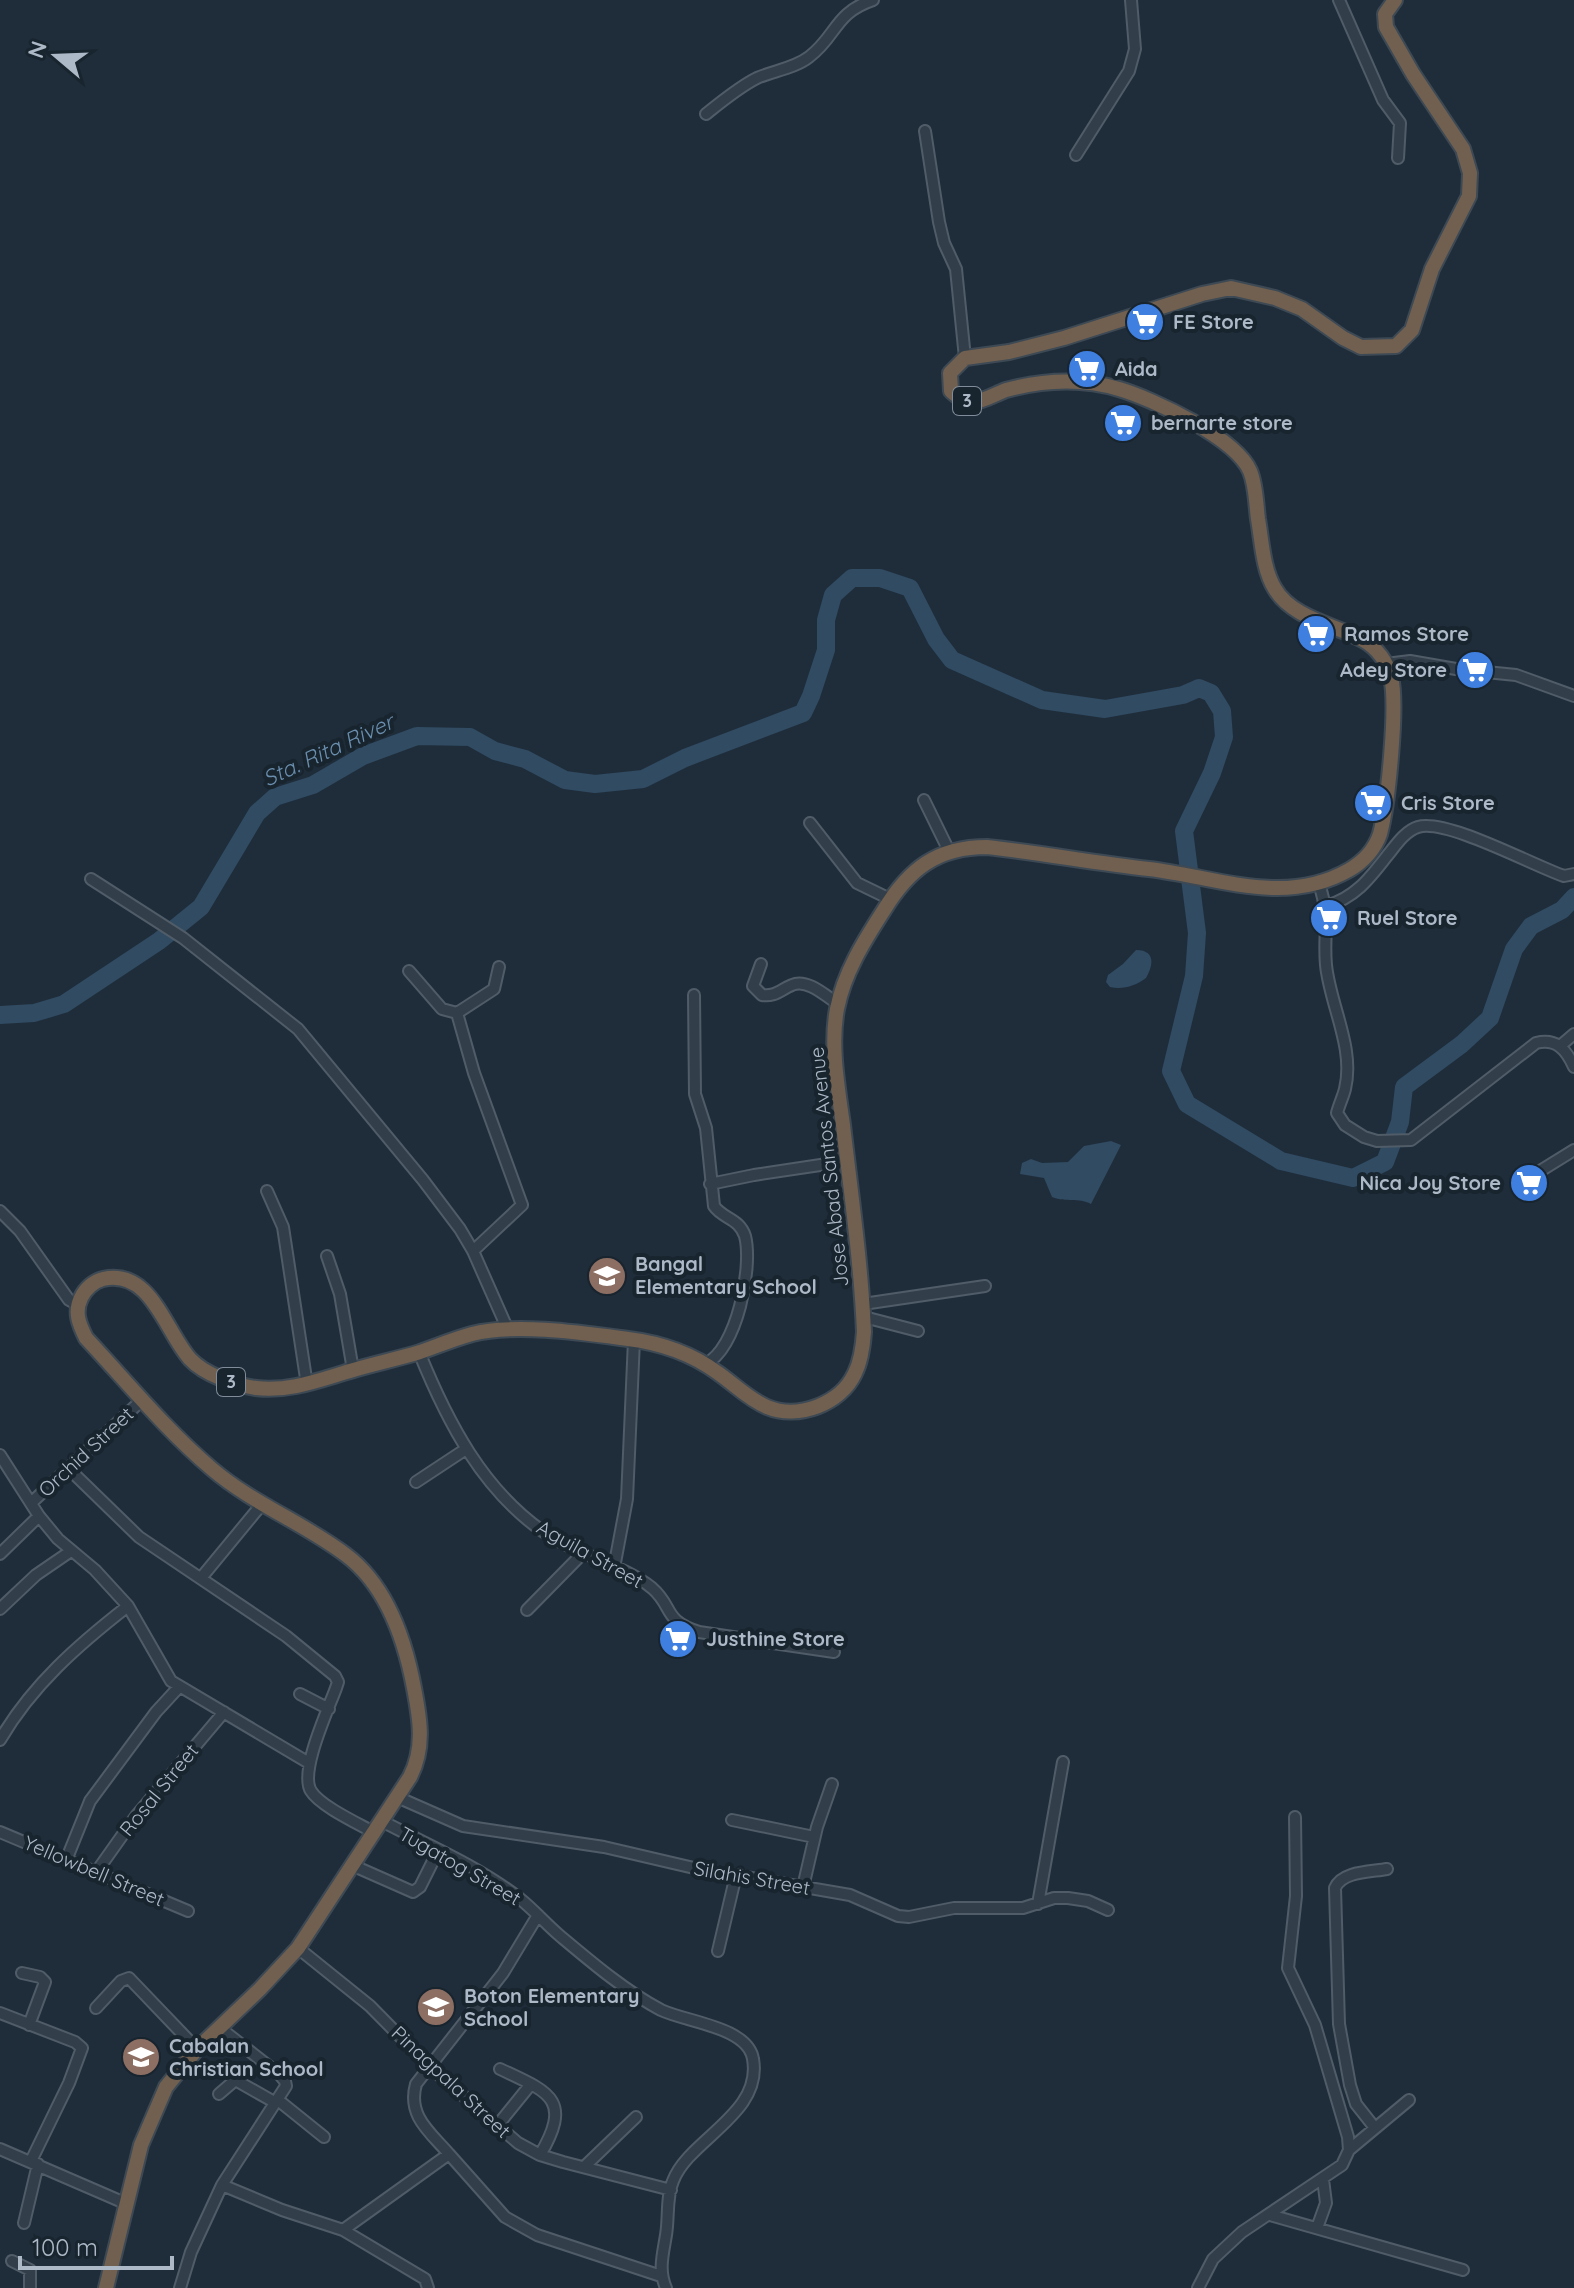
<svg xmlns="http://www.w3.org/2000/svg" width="1574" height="2288" font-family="Quicksand,sans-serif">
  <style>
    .water { fill: #304b62 }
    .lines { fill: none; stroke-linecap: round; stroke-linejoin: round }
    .river { stroke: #304b62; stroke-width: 18 }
    .minor-casing { stroke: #505c68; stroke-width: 14 }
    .highway-casing { stroke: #3d4954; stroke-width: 18 }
    .minor { stroke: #323f4a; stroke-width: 10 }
    .highway { stroke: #71604f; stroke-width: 14 }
    .labels { text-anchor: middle; stroke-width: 8; stroke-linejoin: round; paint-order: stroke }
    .shield { fill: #18242e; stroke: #808c99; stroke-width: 2 }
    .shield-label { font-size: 18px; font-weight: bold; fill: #adb9c7 }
    .poi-label { font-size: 20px; font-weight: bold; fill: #adb9c7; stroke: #18242e; text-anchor: start }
    .street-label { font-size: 20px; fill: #adb9c7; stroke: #18242e }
    .water-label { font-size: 22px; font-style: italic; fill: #6a8ead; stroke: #18242e }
  </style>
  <rect width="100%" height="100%" fill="#1f2d3a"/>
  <path class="water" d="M 1136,950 C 1155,950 1154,964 1146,978 C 1135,986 1123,990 1110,987 L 1106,982 L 1108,975 L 1123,964 Z
    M 1111,1141 L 1121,1145 L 1091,1204 C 1078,1197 1067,1203 1052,1197 L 1044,1178 L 1020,1174 L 1022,1163 L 1031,1159 L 1042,1163 L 1068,1162 L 1084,1146 Z"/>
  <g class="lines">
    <path class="river" d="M 0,1015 L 34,1013 L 64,1004 L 159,941 L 201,907 L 257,813 L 275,797 L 313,785 L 363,756 L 417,736 L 470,737 L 495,751 L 525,759 L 565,780 L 595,784 L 643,779 L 685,758 L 803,713 L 811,696 L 826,650 L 826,620 L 833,595 L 852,578 L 880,578 L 910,588 L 936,639 L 952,660 L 1042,700 L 1105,709 L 1183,695 L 1199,688 L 1211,693 L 1222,711 L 1224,737 L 1212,773 L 1184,831 L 1197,933 L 1194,976 L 1171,1071 L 1187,1104 L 1281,1161 L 1353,1178 L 1385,1162 L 1400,1122 L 1404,1087 L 1462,1044 L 1490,1018 L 1514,949 L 1531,926 L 1562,910 L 1574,897"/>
    <g class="minor-casing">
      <path id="minor" d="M 1339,0 L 1383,100 L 1400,123 L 1398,158
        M 706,114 C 721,102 739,87 757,78 C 773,71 795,68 809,57 C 837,36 834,13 873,0
        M 925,131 L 939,222 L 944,243 L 956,269 L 965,358
        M 1076,155 L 1129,71 L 1135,49 L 1131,0
        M 1386,664 L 1410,661 L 1456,669 L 1516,675 L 1574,696
        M 924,800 L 949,851
        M 810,823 L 857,883 L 890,899
        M 91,879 L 183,938 L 298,1029 L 423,1180 L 460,1229 L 473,1251 L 508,1330
        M 1319,884 C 1331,919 1323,933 1326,965 C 1330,1005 1355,1048 1345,1089 C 1343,1097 1339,1105 1337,1113 L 1345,1125 L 1364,1137 L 1377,1141 L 1411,1140 L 1536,1043 C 1556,1038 1566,1049 1574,1067
        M 1326,906 C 1355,898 1370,878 1387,856 C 1396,845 1405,831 1418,827 C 1446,818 1534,866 1564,876 L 1574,874
        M 761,964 L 753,986 L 762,995 C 775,997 780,990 792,985 C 807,978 826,996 838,1004
        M 409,971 L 442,1009 L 457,1013 L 474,1073 L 522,1205 L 473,1251
        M 694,995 L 695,1094 L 706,1128 L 714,1206 C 723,1219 739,1218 745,1236 C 753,1267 737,1350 705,1364
        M 457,1013 L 494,989 L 499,967
        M 1560,1046 L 1574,1034
        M 1524,1181 L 1574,1150
        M 710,1184 L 754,1175 L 847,1161
        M 267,1191 L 283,1227 L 307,1385
        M 0,1211 L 20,1231 L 69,1300 L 78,1305
        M 327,1256 L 340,1294 L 353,1370
        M 863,1304 L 985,1286
        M 864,1317 L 918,1331
        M 419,1352 C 447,1421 483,1492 548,1535 C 577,1554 625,1566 652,1588 C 674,1607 662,1620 699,1632 L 834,1652
        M 0,1455 L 39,1516 L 58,1539 L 95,1570 L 128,1606 L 171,1681 L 309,1763
        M 69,1469 L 139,1537 L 286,1636 L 335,1676 L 338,1682 L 336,1688 C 328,1710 299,1772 311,1791 C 320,1806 359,1824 375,1833
        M 416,1482 L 466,1449
        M 31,1503 L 142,1400
        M 0,1554 L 39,1516
        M 614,1568 L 627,1499 L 634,1340
        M 201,1578 L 262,1504
        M 0,1609 L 36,1575 L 71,1551
        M 527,1610 L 583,1553
        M 300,1694 L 329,1709
        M 0,1740 C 32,1685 78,1645 128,1606
        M 397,1797 L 463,1826 L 604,1847 L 694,1868 L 850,1895 L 898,1916 L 909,1917 L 954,1908 L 1023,1908 L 1054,1898 L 1068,1898 L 1088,1901 L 1108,1910
        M 732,1820 L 814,1837
        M 382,1821 C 427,1845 478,1866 519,1898 C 533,1909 545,1923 559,1935 C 590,1961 625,1991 661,2010 C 686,2022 748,2027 753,2059 C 763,2114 689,2139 673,2181 C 666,2197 669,2218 666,2235 C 663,2254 658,2270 666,2288
        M 0,1832 L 188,1911
        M 67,1858 L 90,1801 L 156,1712 L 179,1687
        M 354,1866 L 413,1892 L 420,1887 L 438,1851
        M 97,1871 L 136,1816 L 224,1712
        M 803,1887 L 817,1827 L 832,1784
        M 1038,1904 L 1063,1762
        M 298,1948 L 370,2006 L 431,2068 L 518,2143 L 540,2155 L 563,2162 L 671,2190
        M 718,1951 L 736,1875
        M 22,1973 L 40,1977 L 45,1982 L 29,2025
        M 96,2008 L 121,1981 L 129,1978 L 197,2049
        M 0,2013 L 75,2042 L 82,2048 L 69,2083 L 31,2161
        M 500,2069 C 549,2092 573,2099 540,2155
        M 219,2094 L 233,2082 L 237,2081 L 276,2103
        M 278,2100 L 324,2137
        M 497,2126 L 531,2084
        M 1375,2128 L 1356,2104 L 1350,2085 L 1339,2024 L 1335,1888 C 1342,1871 1371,1872 1387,1869
        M 0,2149 L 127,2204
        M 1349,2150 L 1409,2100
        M 449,2154 C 430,2132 407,2116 416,2084 L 503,1973 L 538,1915
        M 584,2167 L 636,2117
        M 222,2185 L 282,2210 L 343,2230 L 425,2279 L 428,2288
        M 1270,2215 L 1463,2270
        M 24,2223 L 38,2164
        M 1317,2228 L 1326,2203 L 1323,2179
        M 343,2230 L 449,2154 L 505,2217 L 537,2235 L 661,2276
        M 12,2261 L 30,2270 L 30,2288
        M 180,2288 L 191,2252 L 222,2185 L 286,2086 L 285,2081 L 280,2075 L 220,2028
        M 1198,2288 L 1213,2259 L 1242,2232 L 1342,2165 L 1349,2150 L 1348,2137 L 1315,2025 L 1288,1968 L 1296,1896 L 1295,1817"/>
    </g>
    <g class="highway-casing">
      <path id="highway" d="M 106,2288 L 141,2145 L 166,2087 L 197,2049 L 260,1989 L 298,1948 L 410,1777 C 425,1748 420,1719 414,1688 C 405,1640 386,1585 346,1555 C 304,1523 253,1504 212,1469 C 166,1430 127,1382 86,1338 C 79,1324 74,1312 81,1298 C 85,1289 94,1281 103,1279 C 151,1268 165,1331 190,1359 C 205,1375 235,1385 256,1388 C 289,1392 319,1380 350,1371 C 373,1364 397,1359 420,1352 C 437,1346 454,1339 472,1334 C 516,1323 583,1333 628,1339 C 661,1343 691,1353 718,1373 C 734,1384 748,1399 767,1407 C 798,1420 841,1404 855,1373 C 861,1361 863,1346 864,1332 C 861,1263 851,1194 843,1125 C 838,1088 830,1046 837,1009 C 844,973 864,941 884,910 C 909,869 937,847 987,847 C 1041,853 1095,863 1149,869 C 1217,877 1284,907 1349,870 C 1363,862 1375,849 1380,834 C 1388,804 1398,706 1391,677 C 1387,662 1377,648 1363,640 C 1335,625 1292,618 1275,589 C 1263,570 1262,542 1258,519 C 1256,504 1256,485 1250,471 C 1236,438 1153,399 1119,389 C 1082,378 1043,380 1006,390 C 995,394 983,402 972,402 C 962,401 958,397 951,391 L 950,373 L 965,358 L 1009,352 L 1064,338 L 1202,294 L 1231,288 L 1275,298 L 1302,309 L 1343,338 L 1361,347 L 1396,346 L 1412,330 L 1432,269 L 1469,196 L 1470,173 L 1463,149 L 1413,74 L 1386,27 L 1385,14 L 1395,0"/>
    </g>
    <use href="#minor" class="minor"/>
    <use href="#highway" class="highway"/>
  </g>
  <defs>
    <g id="supermarket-disc" transform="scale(2)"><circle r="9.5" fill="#3f7fe0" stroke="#18242e"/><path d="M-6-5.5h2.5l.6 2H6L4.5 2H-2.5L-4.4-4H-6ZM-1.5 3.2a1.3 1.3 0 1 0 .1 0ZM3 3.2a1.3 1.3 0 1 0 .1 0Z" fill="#fff"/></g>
    <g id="school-disc" transform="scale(2)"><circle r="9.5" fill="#8d6e63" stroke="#18242e"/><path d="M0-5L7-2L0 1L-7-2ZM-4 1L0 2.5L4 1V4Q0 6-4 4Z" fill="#fff"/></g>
  </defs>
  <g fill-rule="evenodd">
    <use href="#supermarket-disc" x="1145" y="322"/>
    <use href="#supermarket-disc" x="1087" y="369"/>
    <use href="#supermarket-disc" x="1123" y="423"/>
    <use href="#supermarket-disc" x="1316" y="634"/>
    <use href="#supermarket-disc" x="1475" y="670"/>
    <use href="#supermarket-disc" x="1373" y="803"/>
    <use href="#supermarket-disc" x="1329" y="918"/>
    <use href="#supermarket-disc" x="1529" y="1183"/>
    <use href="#school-disc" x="607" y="1276"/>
    <use href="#supermarket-disc" x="678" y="1639"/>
    <use href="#school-disc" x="436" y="2007"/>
    <use href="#school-disc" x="141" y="2057"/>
  </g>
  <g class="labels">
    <g class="shield">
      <rect x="953" y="387" width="28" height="28" rx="6"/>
      <rect x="217" y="1368" width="28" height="28" rx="6"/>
    </g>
    <g class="shield-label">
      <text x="967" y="407">3</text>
      <text x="231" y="1388">3</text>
    </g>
    <g class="poi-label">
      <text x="1173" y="329">FE Store</text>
      <text x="1115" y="376">Aida</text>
      <text x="1151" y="430">bernarte store</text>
      <text x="1344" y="641">Ramos Store</text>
      <text x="1447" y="677" text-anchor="end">Adey Store</text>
      <text x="1401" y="810">Cris Store</text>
      <text x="1357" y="925">Ruel Store</text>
      <text x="1501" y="1190" text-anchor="end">Nica Joy Store</text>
      <text x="635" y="1271">Bangal<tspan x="635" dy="23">Elementary School</tspan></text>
      <text x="706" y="1646">Justhine Store</text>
      <text x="464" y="2003">Boton Elementary<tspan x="464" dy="23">School</tspan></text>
      <text x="169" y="2053">Cabalan<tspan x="169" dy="23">Christian School</tspan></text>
    </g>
    <g class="street-label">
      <text transform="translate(829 1167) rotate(-96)" y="7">Jose Abad Santos Avenue</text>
      <text transform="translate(86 1452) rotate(-43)" y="7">Orchid Street</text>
      <text transform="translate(590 1554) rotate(29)" y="7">Aguila Street</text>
      <text transform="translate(159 1790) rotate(-51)" y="7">Rosal Street</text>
      <text transform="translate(460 1866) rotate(30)" y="7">Tugatog Street</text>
      <text transform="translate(94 1871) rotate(23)" y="7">Yellowbell Street</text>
      <text transform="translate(752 1878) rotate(10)" y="7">Silahis Street</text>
      <text transform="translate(451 2082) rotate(43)" y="7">Pinagpala Street</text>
    </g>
    <g class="water-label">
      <text transform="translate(328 750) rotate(-25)" y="8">Sta. Rita River</text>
    </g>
  </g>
  <g transform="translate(56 56) rotate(289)" stroke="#18242e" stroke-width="6" paint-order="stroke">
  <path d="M0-6L14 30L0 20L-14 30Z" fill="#adb9c7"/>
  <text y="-12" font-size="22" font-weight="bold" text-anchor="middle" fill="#adb9c7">N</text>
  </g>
  <path d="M20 2256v12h152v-12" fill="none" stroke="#adb9c7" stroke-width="4"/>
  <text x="32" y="2256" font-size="24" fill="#adb9c7" stroke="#18242e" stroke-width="6" paint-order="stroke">100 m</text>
</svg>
